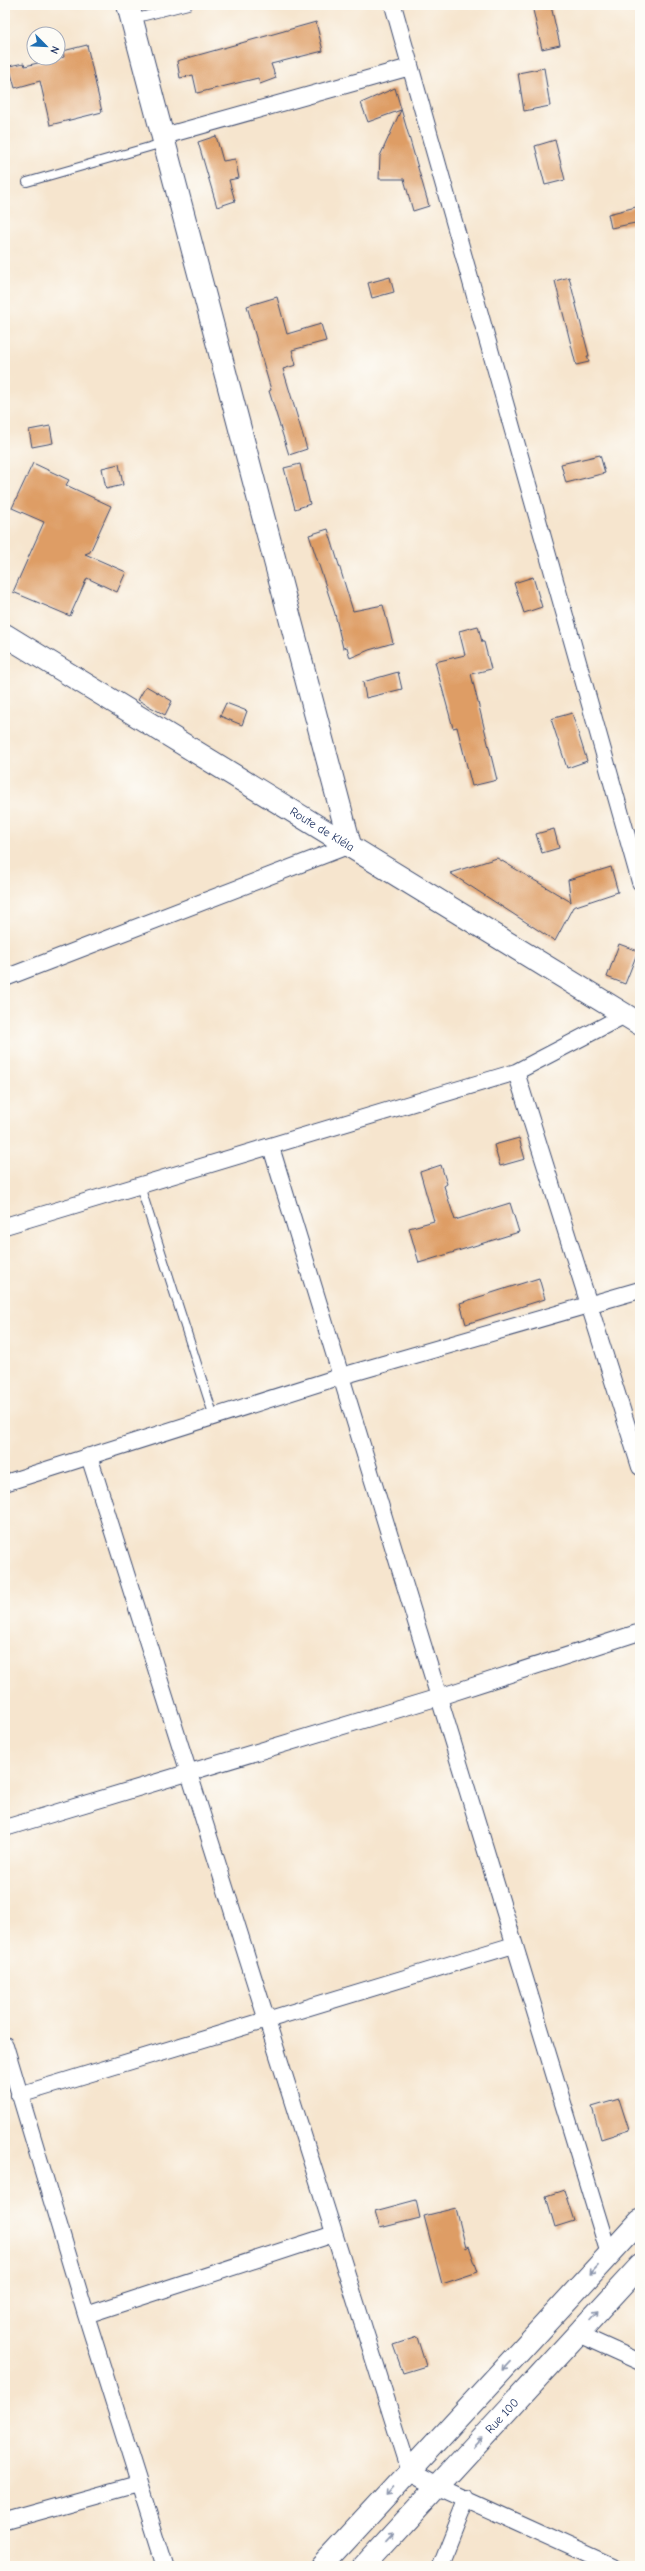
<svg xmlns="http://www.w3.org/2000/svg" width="645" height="2571" font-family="'Comic Neue',sans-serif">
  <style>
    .building { fill: #de9d65 }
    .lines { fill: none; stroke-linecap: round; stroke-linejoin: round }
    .lane-casing { stroke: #3c4a6f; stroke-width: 10 }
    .street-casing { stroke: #3c4a6f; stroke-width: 18 }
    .secondary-casing { stroke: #3c4a6f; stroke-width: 24 }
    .lane { stroke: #fff; stroke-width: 8 }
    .street { stroke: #fff; stroke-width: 16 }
    .secondary { stroke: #fff; stroke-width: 22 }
    .oneway { stroke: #8d97ae }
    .labels { text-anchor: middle; stroke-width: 3; stroke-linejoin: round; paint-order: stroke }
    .street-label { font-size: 12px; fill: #1b2f5e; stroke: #fdfcf7 }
  </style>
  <rect width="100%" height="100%" fill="#fdfcf7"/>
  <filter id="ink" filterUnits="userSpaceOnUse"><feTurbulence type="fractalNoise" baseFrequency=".025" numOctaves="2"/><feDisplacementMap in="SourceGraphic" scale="8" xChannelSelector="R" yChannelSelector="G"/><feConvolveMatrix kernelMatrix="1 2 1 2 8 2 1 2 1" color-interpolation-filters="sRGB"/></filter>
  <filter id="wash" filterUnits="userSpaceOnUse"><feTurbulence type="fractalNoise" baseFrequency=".012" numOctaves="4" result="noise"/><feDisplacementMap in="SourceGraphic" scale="16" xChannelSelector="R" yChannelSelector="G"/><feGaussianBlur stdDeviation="0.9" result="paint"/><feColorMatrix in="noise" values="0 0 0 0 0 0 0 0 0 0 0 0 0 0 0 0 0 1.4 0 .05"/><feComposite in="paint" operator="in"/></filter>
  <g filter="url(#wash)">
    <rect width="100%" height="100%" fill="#f6e5ce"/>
    <g id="blocks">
      <path class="building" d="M 551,6 L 560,45 L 542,49 L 533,10 Z
        M 316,22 L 323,51 L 271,64 L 276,78 L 260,84 L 258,78 L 197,93 L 193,75 L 180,78 L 177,61 Z
        M 87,45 L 102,112 L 50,125 L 40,81 L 15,88 L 9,66 L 24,63 L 25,66 L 64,57 L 63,51 Z
        M 544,68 L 550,106 L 524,111 L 518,73 Z
        M 395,88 L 429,206 L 413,211 L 404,179 L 379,179 L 380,156 L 401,110 L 368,122 L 361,103 Z
        M 216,136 L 223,161 L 235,159 L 239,178 L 229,180 L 235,201 L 217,207 L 198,142 Z
        M 555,140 L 565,180 L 545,185 L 535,146 Z
        M 640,206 L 640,222 L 611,228 L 608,214 Z
        M 390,277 L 394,292 L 372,298 L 368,283 Z
        M 569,277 L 589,356 L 587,356 L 589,362 L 576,365 L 555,281 Z
        M 277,297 L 287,334 L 321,324 L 326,341 L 292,350 L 296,365 L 283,369 L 307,449 L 289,455 L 269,391 L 271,390 L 247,306 Z
        M 50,426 L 53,443 L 32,447 L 29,430 Z
        M 600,455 L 605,473 L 566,483 L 561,464 Z
        M 33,463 L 69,480 L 66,485 L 111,506 L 90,552 L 85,554 L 126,572 L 117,592 L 87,578 L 70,616 L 13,592 L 44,522 L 12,508 Z
        M 119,464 L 123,485 L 106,489 L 102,468 Z
        M 300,464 L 310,504 L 295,509 L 284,468 Z
        M 328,529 L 353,611 L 383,605 L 393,643 L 369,650 L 350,658 L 347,647 L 343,648 L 335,614 L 309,535 Z
        M 533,577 L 542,607 L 524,613 L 514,583 Z
        M 478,626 L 482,642 L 484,642 L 491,669 L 471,674 L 497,780 L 472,786 L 457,727 L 453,728 L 435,662 L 465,655 L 459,631 Z
        M 398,672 L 402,689 L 366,698 L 363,682 Z
        M 146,686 L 172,701 L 165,715 L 138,700 Z
        M 226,703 L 247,711 L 242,725 L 220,716 Z
        M 572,713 L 587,761 L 567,768 L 551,719 Z
        M 554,829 L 559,848 L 542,853 L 536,834 Z
        M 497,858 L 571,902 L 568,880 L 611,867 L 618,892 L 573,907 L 555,941 L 450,873 Z
        M 619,944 L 638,951 L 625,984 L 607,977 Z
        M 519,1138 L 525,1159 L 500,1166 L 494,1145 Z
        M 441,1165 L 447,1184 L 444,1186 L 455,1220 L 510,1203 L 519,1232 L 419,1263 L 409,1228 L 434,1221 L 420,1172 Z
        M 539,1278 L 545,1299 L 466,1324 L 460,1303 Z
        M 619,2099 L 629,2130 L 601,2139 L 592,2107 Z
        M 564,2190 L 574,2221 L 555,2227 L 546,2196 Z
        M 416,2200 L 420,2218 L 380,2228 L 375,2211 Z
        M 456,2208 L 466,2248 L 469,2246 L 478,2272 L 442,2284 L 424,2216 Z
        M 417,2337 L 426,2366 L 403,2373 L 393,2345 Z"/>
    </g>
  </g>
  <g filter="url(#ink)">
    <use href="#blocks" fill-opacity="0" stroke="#3c4a6f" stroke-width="1"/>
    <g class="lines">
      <g class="lane-casing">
        <path id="lane" d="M 133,19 L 188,5
          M 27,182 L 163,143
          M 140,1186 L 214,1417"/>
      </g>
      <g class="street-casing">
        <path id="street" d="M 393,5 L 640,882
          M 164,136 L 410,67
          M 5,978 L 350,845
          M 516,1072 L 640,1467
          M 271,1147 L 609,2254
          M 5,1226 L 516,1072 L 625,1015
          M 89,1456 L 409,2471 L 437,2486 L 613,2566
          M 5,1483 L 342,1376 L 640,1290
          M 5,1828 L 439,1697 L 640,1632
          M 5,2045 L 86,2315 L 165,2566
          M 19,2095 L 514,1945
          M 86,2315 L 334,2234
          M 578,2334 L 640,2362
          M 5,2521 L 138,2484
          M 440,2566 L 467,2498"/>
      </g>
      <g class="secondary-casing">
        <g id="secondary">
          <path d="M 128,5 L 350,845"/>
          <path id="s1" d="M 5,635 L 640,1024"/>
          <path d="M 322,2566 L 640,2221"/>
          <path id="s2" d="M 364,2566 L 640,2266"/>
        </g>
      </g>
      <use href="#lane" class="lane"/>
      <use href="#street" class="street"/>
      <use href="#secondary" class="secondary"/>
    </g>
    <defs><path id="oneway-shaft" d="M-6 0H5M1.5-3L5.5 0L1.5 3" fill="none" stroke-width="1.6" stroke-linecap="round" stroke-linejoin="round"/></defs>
    <g class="oneway">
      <use href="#oneway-shaft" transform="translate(594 2270) rotate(133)"/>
      <use href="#oneway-shaft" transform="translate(595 2315) rotate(-48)"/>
      <use href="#oneway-shaft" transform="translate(506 2366) rotate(133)"/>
      <use href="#oneway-shaft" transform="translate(478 2442) rotate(-47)"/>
      <use href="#oneway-shaft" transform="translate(390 2492) rotate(132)"/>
      <use href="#oneway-shaft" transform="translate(390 2537) rotate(-47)"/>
    </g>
  </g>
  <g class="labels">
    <g class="street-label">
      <text dy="4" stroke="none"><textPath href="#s1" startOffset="372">Route de Kléla</textPath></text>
      <text dy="4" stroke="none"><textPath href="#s2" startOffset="204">Rue 100</textPath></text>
    </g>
  </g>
  <rect width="645" height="2571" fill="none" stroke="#fdfcf7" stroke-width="20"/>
  <g transform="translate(46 46) rotate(114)"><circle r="19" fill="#fdfcf7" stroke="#a3aaba"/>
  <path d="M0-3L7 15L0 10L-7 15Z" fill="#1f6fb2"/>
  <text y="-6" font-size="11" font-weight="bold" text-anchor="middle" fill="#1b2f5e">N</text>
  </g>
</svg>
